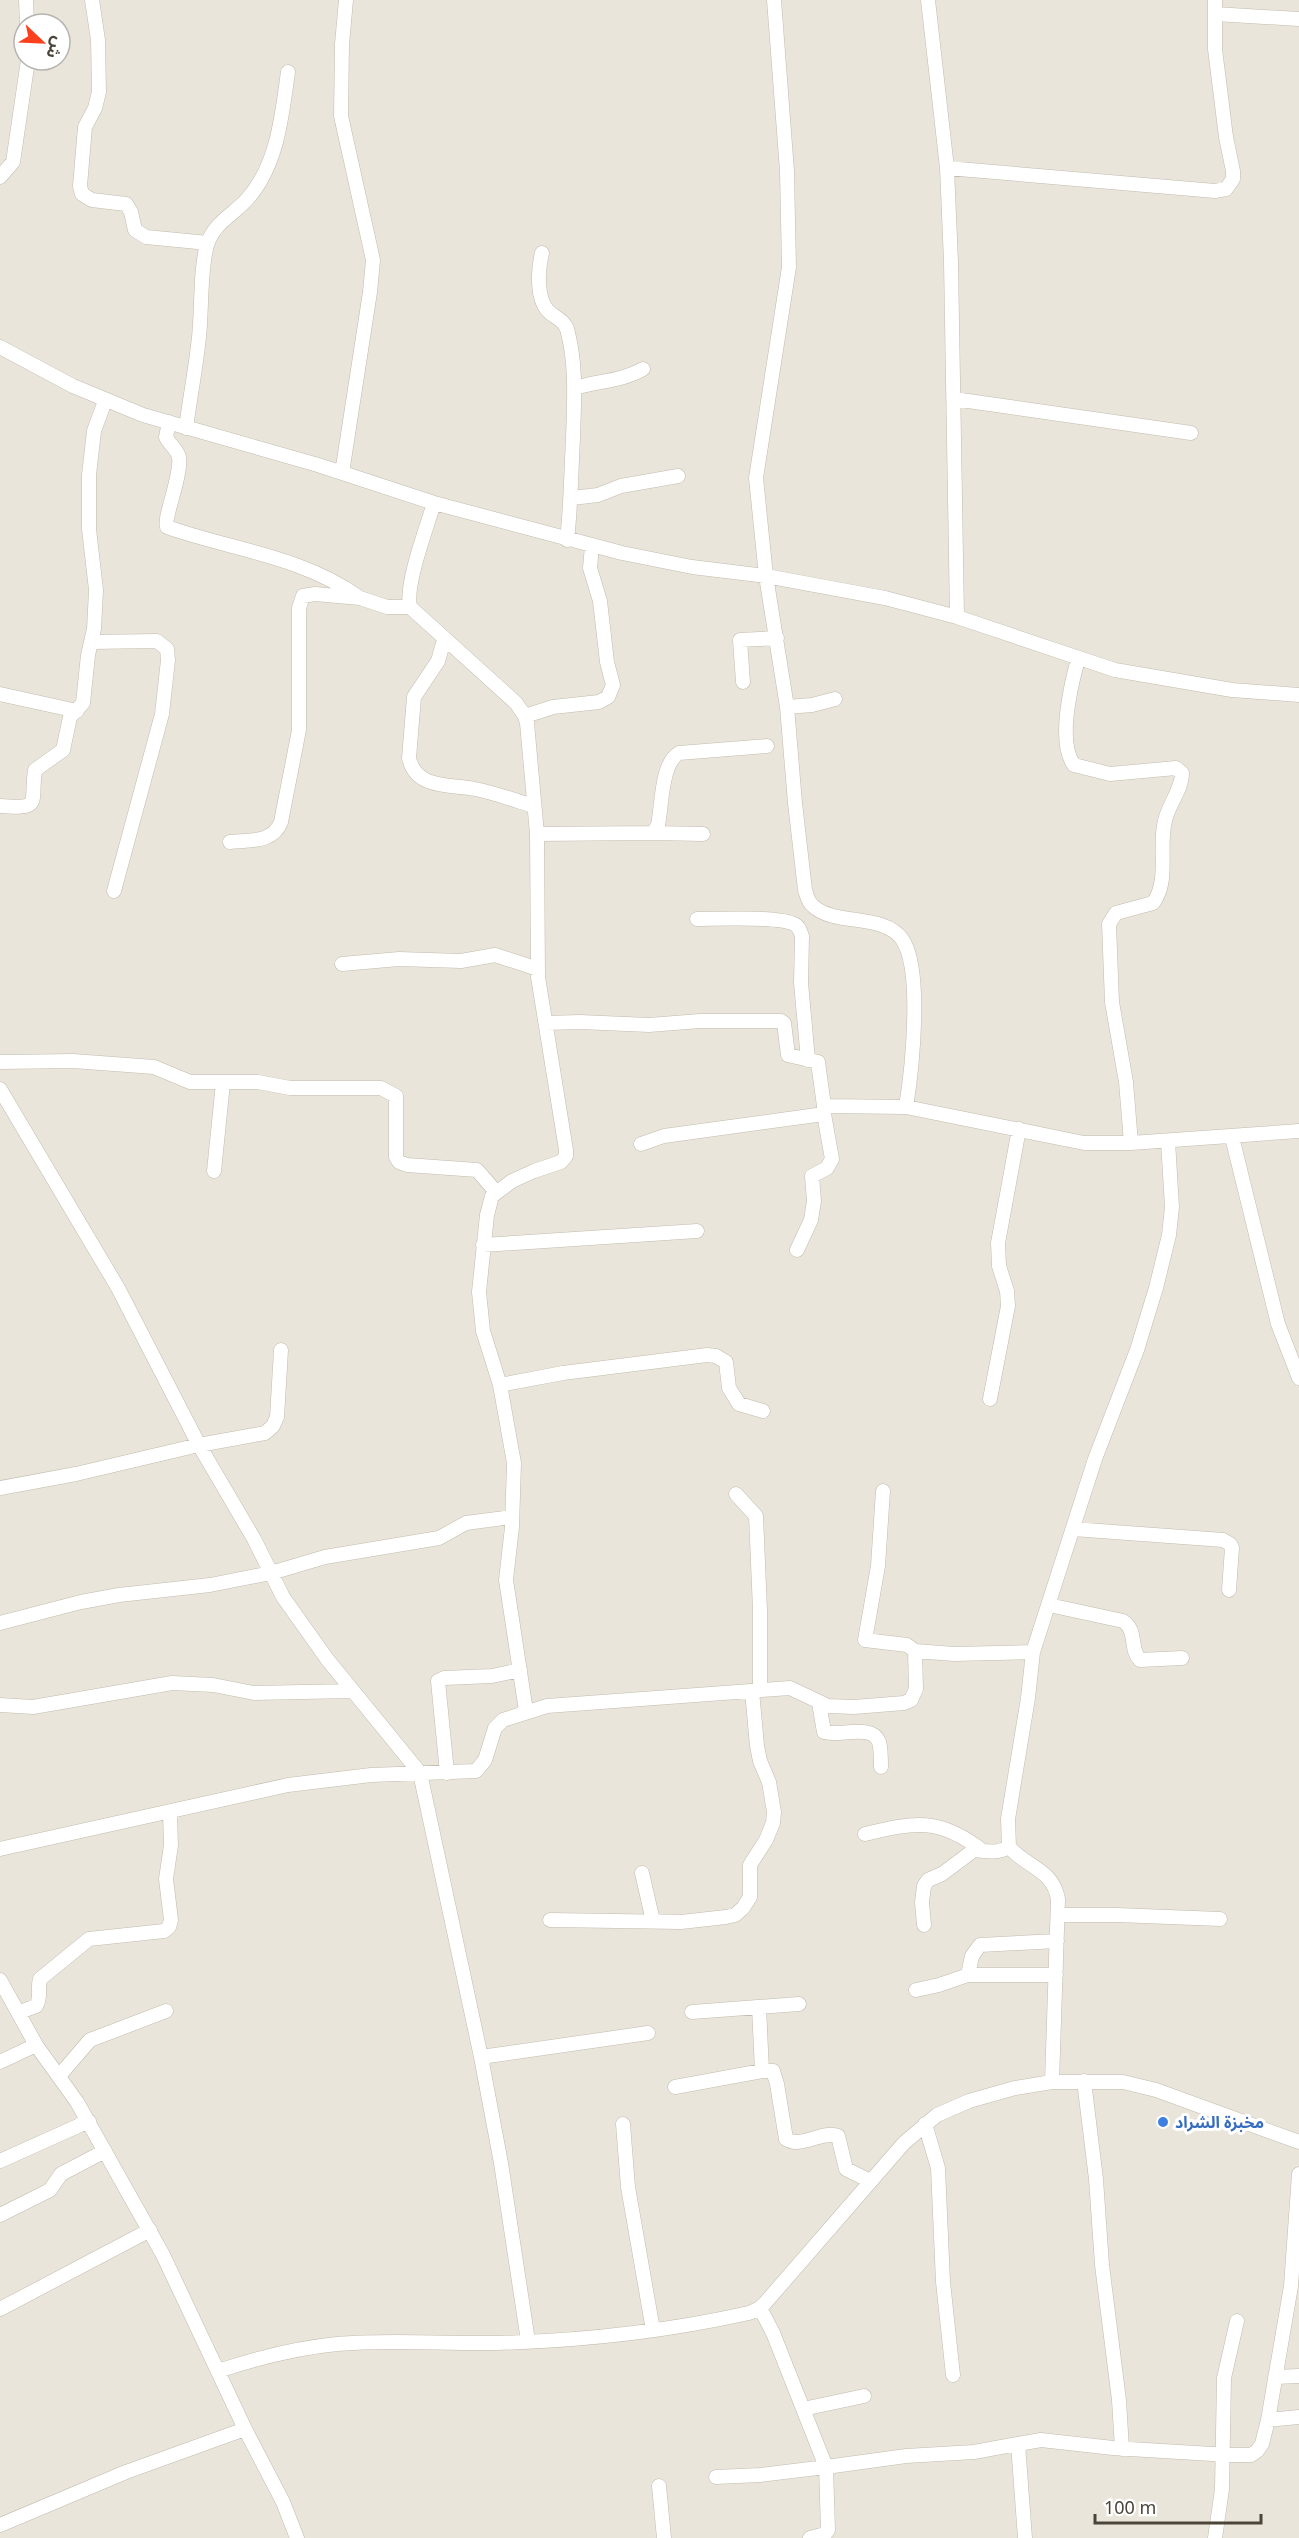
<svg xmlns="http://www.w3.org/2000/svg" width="1299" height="2538" font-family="'Noto Sans','Noto Sans Arabic',sans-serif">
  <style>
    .residential { fill: #eae5da; fill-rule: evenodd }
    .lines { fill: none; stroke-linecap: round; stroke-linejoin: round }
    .street-casing { stroke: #c2bbae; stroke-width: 15 }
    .street { stroke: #fff; stroke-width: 14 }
    .shop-dot { fill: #3f7fe0; stroke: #fff; stroke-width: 2 }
    .labels { text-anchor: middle; stroke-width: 6; stroke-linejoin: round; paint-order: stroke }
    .shop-label { font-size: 16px; font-weight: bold; fill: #366cbe; stroke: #fff; text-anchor: start }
  </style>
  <rect width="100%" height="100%" fill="#f6f3ec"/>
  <path class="residential" d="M 0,0 L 1299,0 L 1299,2538 L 0,2538 ZM 24,24 L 60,24 L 60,60 L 24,60 Z"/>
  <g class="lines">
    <g class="street-casing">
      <path id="street" d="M 26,0 L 27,24
        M 92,0 L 98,40 L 99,92 L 95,108 L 85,127 L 80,186 L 82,194 L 92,200 L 126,204 L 131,212 L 135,230 L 146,237 L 208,243
        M 774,0 L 787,171 L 789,267 L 756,478 L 766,576 L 885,598 L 957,617 L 1115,670 L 1232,690 L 1299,695
        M 928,0 L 947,168 L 951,262 L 957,617
        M 1215,14 L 1299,19
        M 947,168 L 1215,191 L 1226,189 L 1233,179 L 1233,171 L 1226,137 L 1215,49 L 1215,0
        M 0,177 L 13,162 L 28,60
        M 542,253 C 538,269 536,298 548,311 C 554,317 564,320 567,329 C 577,365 574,403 573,439 C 571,473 571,506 567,540
        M 0,347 L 73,386 L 143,415 L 318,465 L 434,503 L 622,553 L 692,567 L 766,576 L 787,707 L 795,803 L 805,890 C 807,896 808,902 813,906 C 834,926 884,913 902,939 C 923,969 912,1070 906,1107 L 1084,1143 L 1131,1143 L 1299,1131
        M 575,388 C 598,381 622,381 643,369
        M 954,399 L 1191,433
        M 169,422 L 166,437 C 169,444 177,449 179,457 C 182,475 163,519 167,527 C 232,550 302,556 360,598
        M 186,428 C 190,397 196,367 199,337 C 202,310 200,269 207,245 C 214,222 235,214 249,197 C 278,163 282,114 288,72
        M 342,473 L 370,292 L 373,260 L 341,116 L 342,44 L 346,0
        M 572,498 L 598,495 L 621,486 L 678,476
        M 434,503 C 427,527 405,584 410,607 L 516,703 L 525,716 L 527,723 L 537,834 L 538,977 L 566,1150 L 566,1156 L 561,1162 L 534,1171 L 512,1181 L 492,1196 L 487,1215 L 479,1292 L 483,1331 L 500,1385 L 514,1463 L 512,1527 L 506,1580 L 526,1711
        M 444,640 L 438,661 L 414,697 L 409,758 C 416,790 451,784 475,789 C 495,793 514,800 533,806
        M 91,642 L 157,641 L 167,649 L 168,660 L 162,714 L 114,891
        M 1078,659 C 1071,685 1057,742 1074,765 L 1110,774 L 1176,768 L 1182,773 C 1182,790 1168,805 1165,821 C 1158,846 1170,881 1153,903 L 1116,913 L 1109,924 L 1112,1002 L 1126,1082 L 1131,1143
        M 743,682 L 740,640 L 777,638
        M 0,694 L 77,711
        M 787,707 L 812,705 L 835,699
        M 525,716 L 553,707 L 599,702 L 608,697 L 613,685 L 607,662 L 600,601 L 590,568 L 592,546
        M 0,806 C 43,809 30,804 35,770 L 63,750 L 70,717 L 83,703 L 88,655 L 94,629 L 96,590 L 89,529 L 89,475 L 94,431 L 105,401
        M 653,833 L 703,834
        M 537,834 L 653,833 L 658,825 C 662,806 661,763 679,753 L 767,746
        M 230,842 C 250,840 273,843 281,822 L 299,730 L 299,608 L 303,596 L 315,594 L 360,598 L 387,607 L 410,607
        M 697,919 C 716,919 780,916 794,924 C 799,926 800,931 802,936 L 801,983 L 808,1060
        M 342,964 L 399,959 L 461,961 L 495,955 L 538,969
        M 546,1023 L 580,1022 L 649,1025 L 700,1021 L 781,1021 L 784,1023 L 788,1055 L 818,1062 L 824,1106 L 906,1107
        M 0,1062 L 73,1061 L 154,1067 L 190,1082 L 258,1082 L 290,1088 L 381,1088 L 396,1096 L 396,1157 L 399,1162 L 407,1165 L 477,1170 L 496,1192
        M 0,1089 L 118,1288 L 199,1445 L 254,1539 L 283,1597 L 327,1659 L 420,1773 L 481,2057 L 501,2163 L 528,2341
        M 1232,1137 L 1278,1324 L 1299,1378
        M 641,1144 L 664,1136 L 824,1114 L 824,1106
        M 214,1171 L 223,1083
        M 483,1245 L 697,1231
        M 797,1250 L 811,1220 L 814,1201 L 812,1176 L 827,1168 L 832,1159 L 824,1114
        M 500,1385 L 563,1373 L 707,1355 L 716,1356 L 726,1362 L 729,1388 L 739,1404 L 763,1411
        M 990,1399 L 1008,1306 L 1007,1291 L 999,1266 L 998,1243 L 1019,1129
        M 0,1488 L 76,1474 L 199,1445 L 265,1433 L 273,1426 L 277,1417 L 281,1350
        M 883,1491 L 878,1566 L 865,1640 L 907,1645 L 915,1651
        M 736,1494 L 756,1516 L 760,1610 L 760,1690
        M 1073,1529 L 1223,1540 L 1230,1544 L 1232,1548 L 1229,1590
        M 1049,1605 L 1123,1621 C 1138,1631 1129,1649 1140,1660 L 1182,1658
        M 0,1623 L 81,1602 L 119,1595 L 210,1585 L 271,1573 L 325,1557 L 439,1538 L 466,1523 L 512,1517
        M 819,1703 L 824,1732 C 838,1737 872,1723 879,1742 C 881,1749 881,1759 881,1767
        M 0,1705 L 33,1707 L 172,1683 L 213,1685 L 254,1693 L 352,1691
        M 447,1773 L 438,1681 L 444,1678 L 492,1676 L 520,1670
        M 865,1834 C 915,1822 939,1817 983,1851
        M 0,1849 L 288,1785 L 371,1775 L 476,1771 L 485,1760 L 495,1728 L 503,1720 L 547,1706 L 790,1688 L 828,1706 L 854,1707 L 904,1703 L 911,1700 L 916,1689 L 915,1651 L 954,1654 L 1033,1652
        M 642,1873 L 653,1921
        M 1058,1915 L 1117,1915 L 1220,1919
        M 550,1920 L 681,1922 L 726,1917 L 735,1915 L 743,1908 L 750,1897 L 750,1865 L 766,1840 L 773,1823 L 774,1812 L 769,1782 L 760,1761 L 757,1746 L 752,1691
        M 924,1925 L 922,1902 L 924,1886 L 928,1880 L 942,1874 L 974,1850 C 987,1851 997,1854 1009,1847
        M 968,1975 L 1056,1975
        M 0,1980 L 36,2045 L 77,2102 L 163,2255 L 245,2429 L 283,2502 L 297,2538
        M 916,1990 L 939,1985 L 968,1975 L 972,1956 L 980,1945 L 1057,1941
        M 759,2007 L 762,2071
        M 20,2012 L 36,2006 C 42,1997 37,1988 40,1979 L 89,1939 L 164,1931 L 169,1927 L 171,1920 L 166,1879 L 171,1845 L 170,1813
        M 692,2012 L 799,2004
        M 481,2057 L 648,2033
        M 0,2062 L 36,2045
        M 59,2076 L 90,2040 L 166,2011
        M 1084,2081 L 1096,2179 L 1102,2265 L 1119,2400 L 1122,2449
        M 1052,2082 L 1058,1899 C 1053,1869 1026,1867 1009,1847 L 1008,1819 L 1028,1698 L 1033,1652 L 1095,1459 L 1137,1350 L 1156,1288 L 1169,1235 L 1172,1207 L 1168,1141
        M 675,2087 L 762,2071 L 773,2071 L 777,2084 L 786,2139 C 801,2149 822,2130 838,2136 L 846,2169 L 870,2181
        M 623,2124 L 628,2187 L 653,2330
        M 925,2124 L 938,2168 L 943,2282 L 953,2375
        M 0,2161 L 89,2121
        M 0,2215 L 50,2190 L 61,2174 L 105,2151
        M 760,2308 L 773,2333 L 826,2467 L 906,2456 L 974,2452 L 1018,2444
        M 0,2309 L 150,2230
        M 218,2371 C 257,2358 296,2348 337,2344 C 390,2339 443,2344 496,2343 C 579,2341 668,2331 749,2313 L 760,2308 L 766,2302 L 904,2143 L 937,2115 L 969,2101 L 1015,2088 L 1052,2082 L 1123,2082 L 1156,2090 L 1299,2142
        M 1275,2377 L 1299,2376
        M 803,2409 L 864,2396
        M 1268,2420 L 1299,2417
        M 716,2477 L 760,2475 L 826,2467 L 828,2530 L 825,2534 L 810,2538
        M 659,2486 L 664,2538
        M 0,2525 L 126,2472 L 245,2429
        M 1025,2538 L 1018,2444 L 1041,2440 L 1113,2448 L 1229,2455 L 1251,2455 L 1257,2451 L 1262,2444 L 1268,2420 L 1291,2286 L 1299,2174
        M 1215,2538 L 1222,2489 L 1224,2378 L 1237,2321"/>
    </g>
    <use href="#street" class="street"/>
  </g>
  <circle class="shop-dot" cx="1163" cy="2122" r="6"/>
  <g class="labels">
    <g class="shop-label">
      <text x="1175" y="2128">مخبزة الشراد</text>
    </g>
  </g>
  <g transform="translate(42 42) rotate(113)"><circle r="28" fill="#ffffff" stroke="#b7b4b0" stroke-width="1.5"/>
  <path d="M0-4.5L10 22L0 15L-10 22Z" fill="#fc3f1d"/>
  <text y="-9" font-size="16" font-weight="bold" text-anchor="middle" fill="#4b4439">ش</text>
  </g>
  <path d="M1095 2514v9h166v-9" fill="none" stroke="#4b4439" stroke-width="3"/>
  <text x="1104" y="2514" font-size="18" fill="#4b4439" stroke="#ffffff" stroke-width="4.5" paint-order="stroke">100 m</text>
</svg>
